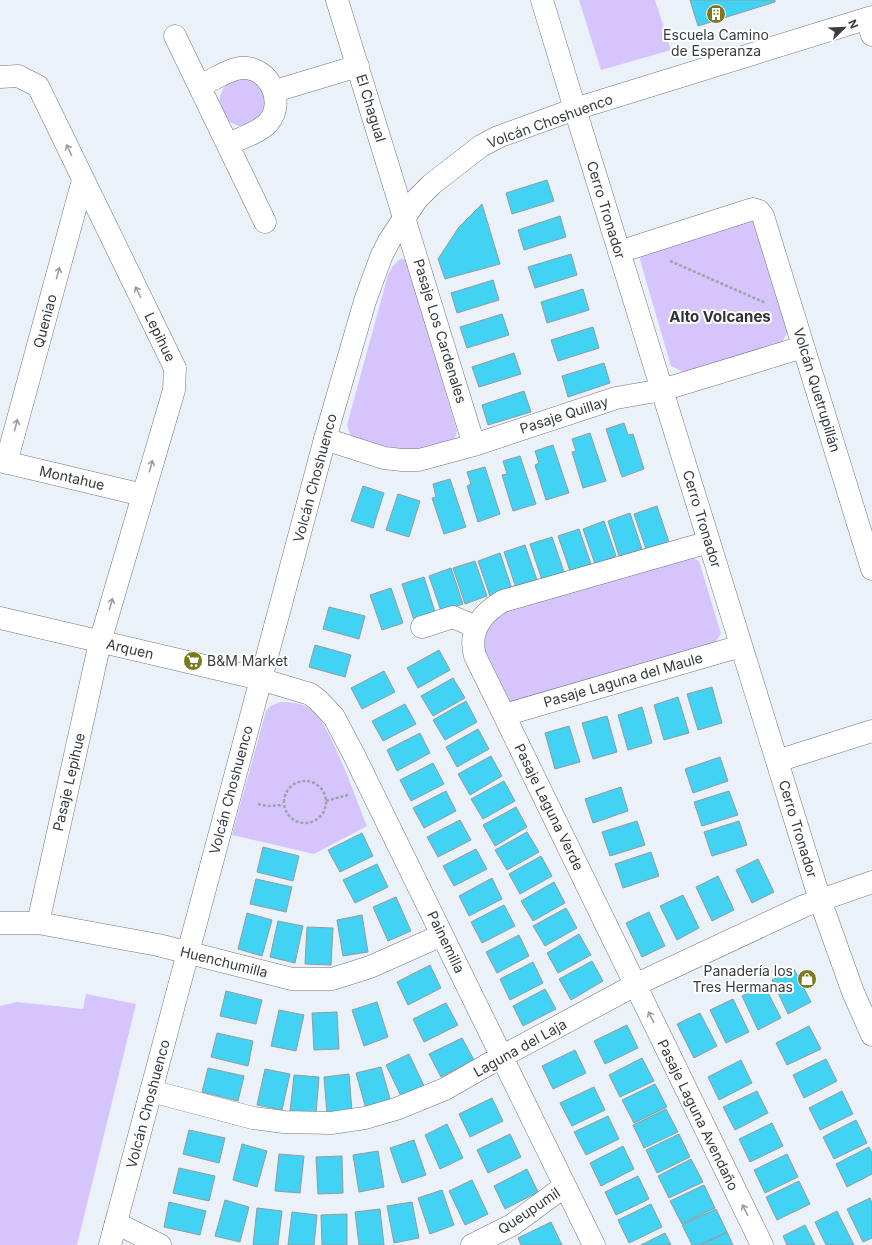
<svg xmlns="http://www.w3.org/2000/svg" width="872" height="1245" font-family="Inter,sans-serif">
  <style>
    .green { fill: #d5c5fc }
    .building { fill: #42d2f4; stroke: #929c9f }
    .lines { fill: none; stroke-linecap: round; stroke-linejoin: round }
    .street-casing { stroke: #70777d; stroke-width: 23 }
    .secondary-casing { stroke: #70777d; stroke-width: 23 }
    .path { stroke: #9ea3a8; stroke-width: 2.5; stroke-dasharray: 3 2; stroke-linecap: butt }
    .street { stroke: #fff; stroke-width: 22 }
    .secondary { stroke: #fff; stroke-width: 22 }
    .oneway { stroke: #9c9e9e }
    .labels { text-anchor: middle; stroke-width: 4; stroke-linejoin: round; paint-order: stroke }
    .poi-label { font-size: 14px; fill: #393c3e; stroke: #fdfefd }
    .street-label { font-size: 14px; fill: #393c3e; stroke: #fdfefd }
    .neighbourhood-label { font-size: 15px; font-weight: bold; fill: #2d3338; stroke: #fdfefd }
  </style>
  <rect width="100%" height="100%" fill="#eaf1f8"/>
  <path class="green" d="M 579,0 L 655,0 L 671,50 L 601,70 Z
    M 236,77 L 257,78 L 269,110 L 247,127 C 217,126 209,92 236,77 Z
    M 752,220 L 757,225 L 790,328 L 781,344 L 683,372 L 671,366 L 640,260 L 642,253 Z
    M 400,259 L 404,259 L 407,262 L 457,431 L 454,442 L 445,447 L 393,453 L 351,437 L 347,425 L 388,275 L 392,267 Z
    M 686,554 L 699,561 L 721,634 L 716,641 L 707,649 L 509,703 L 480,650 L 481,632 L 494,612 Z
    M 280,702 C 292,702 303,703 312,710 C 330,723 357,802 367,826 L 314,854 L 232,835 L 266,711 L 271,706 Z
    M 86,994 L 136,1004 L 77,1245 L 0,1245 L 0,1006 L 17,1002 L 83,1009 Z"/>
  <path class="building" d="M 690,0 L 775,0 L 775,2 L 698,26 Z
    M 547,180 L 554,201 L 512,214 L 506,193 Z
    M 482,204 L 500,264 L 445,279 L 438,259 L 459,227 Z
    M 560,216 L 566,237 L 524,250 L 518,230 Z
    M 571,254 L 577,275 L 535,288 L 528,267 Z
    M 493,280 L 499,300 L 457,313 L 451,293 Z
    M 583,289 L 589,310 L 547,323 L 541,302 Z
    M 502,314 L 509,335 L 467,348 L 460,327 Z
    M 593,327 L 599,348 L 558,361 L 551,340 Z
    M 514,353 L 521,374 L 479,387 L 472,367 Z
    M 604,363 L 610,383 L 568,397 L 562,376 Z
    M 524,391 L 531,412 L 488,425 L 482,405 Z
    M 624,423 L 628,435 L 633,434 L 644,469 L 622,477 L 606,429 Z
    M 590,433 L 606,481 L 583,488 L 572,452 L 576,451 L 572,439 Z
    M 553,445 L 569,493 L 546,500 L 535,465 L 539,463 L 535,451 Z
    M 520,456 L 536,504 L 513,511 L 502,475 L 507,474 L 503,461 Z
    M 485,467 L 500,514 L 478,522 L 467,486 L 471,484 L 467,472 Z
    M 450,479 L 466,527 L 444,534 L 432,498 L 436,497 L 433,484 Z
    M 363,486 L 384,493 L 373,528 L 351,521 Z
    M 398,494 L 420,501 L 409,537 L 386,530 Z
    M 657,506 L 669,542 L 646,549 L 634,514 Z
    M 630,513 L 642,549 L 619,556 L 608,521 Z
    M 604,521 L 616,556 L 595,564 L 583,529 Z
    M 579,529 L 591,564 L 570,571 L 558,536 Z
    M 552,537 L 564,572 L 542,580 L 530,544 Z
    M 525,545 L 537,580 L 516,588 L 504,552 Z
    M 500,553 L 512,589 L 490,596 L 478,561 Z
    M 475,561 L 487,596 L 465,604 L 453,568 Z
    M 451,568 L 463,604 L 441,611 L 429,576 Z
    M 424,577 L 435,612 L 414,620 L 402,584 Z
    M 391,588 L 403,623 L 382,630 L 370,595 Z
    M 329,607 L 365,616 L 359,639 L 323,629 Z
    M 315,645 L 351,655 L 345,677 L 309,667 Z
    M 439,650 L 450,670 L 418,688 L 407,668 Z
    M 384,671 L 395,692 L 362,709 L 351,688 Z
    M 453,678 L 465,698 L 433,716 L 421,696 Z
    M 712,687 L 722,723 L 698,730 L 687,694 Z
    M 678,697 L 689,733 L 664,740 L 654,705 Z
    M 466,701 L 477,722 L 445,740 L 433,720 Z
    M 405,704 L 416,724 L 383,741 L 372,721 Z
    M 642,707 L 652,743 L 628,750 L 618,715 Z
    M 607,716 L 617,752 L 593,759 L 582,723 Z
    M 569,726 L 580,762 L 555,769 L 545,733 Z
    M 478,729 L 489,749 L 457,767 L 446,747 Z
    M 420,733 L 430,753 L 397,771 L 387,750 Z
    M 491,756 L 502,776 L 470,795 L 458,774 Z
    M 720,757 L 728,781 L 693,793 L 685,769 Z
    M 433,763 L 444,784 L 411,801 L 400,780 Z
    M 504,781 L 515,801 L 483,819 L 471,799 Z
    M 621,787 L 628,811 L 593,823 L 585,799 Z
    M 446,791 L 456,811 L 424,828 L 413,808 Z
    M 729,791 L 738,815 L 702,826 L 694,802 Z
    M 516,807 L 527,827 L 495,846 L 483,825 Z
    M 460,820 L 471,840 L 438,857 L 427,837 Z
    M 637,821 L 645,845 L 610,856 L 602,832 Z
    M 739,821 L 747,845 L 712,856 L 704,832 Z
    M 527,832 L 539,852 L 507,870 L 495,850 Z
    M 362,833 L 373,856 L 340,872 L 328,850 Z
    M 263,847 L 299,856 L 293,881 L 257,872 Z
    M 476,849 L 487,869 L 454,886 L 443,866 Z
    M 651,852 L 659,876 L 623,888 L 615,864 Z
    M 541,856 L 552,876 L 520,894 L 509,874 Z
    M 758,859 L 774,892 L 752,903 L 736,870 Z
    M 377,864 L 388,887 L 355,903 L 343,880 Z
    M 718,876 L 734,910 L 712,921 L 696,887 Z
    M 492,878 L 502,899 L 469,916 L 459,896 Z
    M 256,879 L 292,887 L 286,912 L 250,904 Z
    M 554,882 L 565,903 L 533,921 L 521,901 Z
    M 683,895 L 699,928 L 677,940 L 660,906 Z
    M 396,897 L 411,931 L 388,941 L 373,907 Z
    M 504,905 L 515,926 L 482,943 L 471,922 Z
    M 566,908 L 577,928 L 545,946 L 533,926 Z
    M 649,912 L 665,946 L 642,957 L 626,923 Z
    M 247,913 L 272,920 L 262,956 L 238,949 Z
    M 362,915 L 368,952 L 343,956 L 337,920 Z
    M 278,921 L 303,926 L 295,963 L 270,957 Z
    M 307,927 L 333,928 L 331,965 L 305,964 Z
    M 579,934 L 591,955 L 558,973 L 547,953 Z
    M 519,935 L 529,956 L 497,973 L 486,952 Z
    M 592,961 L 603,981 L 571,1000 L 559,979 Z
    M 533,962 L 543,983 L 510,1000 L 500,979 Z
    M 430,965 L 441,988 L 408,1005 L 397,982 Z
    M 794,969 L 811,1002 L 788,1014 L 772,980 Z
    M 764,985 L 781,1018 L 758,1030 L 742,996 Z
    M 545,989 L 556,1009 L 523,1026 L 513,1006 Z
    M 226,991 L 262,1000 L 256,1024 L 220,1016 Z
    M 733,999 L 749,1032 L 726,1043 L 710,1010 Z
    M 377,1002 L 388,1037 L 364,1046 L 352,1010 Z
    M 446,1003 L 458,1025 L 424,1042 L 413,1019 Z
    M 279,1010 L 304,1015 L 296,1051 L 271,1046 Z
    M 337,1012 L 339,1049 L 314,1050 L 312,1013 Z
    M 700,1013 L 717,1046 L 694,1058 L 677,1024 Z
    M 627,1025 L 638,1048 L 605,1064 L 594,1041 Z
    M 809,1026 L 821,1049 L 787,1065 L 776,1043 Z
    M 217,1033 L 253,1041 L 248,1066 L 211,1057 Z
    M 462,1038 L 474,1060 L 441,1077 L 429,1054 Z
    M 575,1050 L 586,1073 L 553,1089 L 542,1066 Z
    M 409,1054 L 425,1088 L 402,1098 L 386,1065 Z
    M 642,1058 L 654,1081 L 620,1097 L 609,1075 Z
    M 826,1059 L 837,1081 L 804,1098 L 793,1075 Z
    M 741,1060 L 752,1083 L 719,1100 L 708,1077 Z
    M 381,1067 L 391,1102 L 366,1109 L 356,1073 Z
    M 208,1068 L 244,1076 L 238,1101 L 202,1092 Z
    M 265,1069 L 290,1074 L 282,1110 L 257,1105 Z
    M 349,1074 L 352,1111 L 327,1114 L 324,1077 Z
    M 294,1075 L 319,1077 L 316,1114 L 290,1112 Z
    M 655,1084 L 667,1107 L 634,1123 L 622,1100 Z
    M 594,1087 L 605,1110 L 572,1126 L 560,1103 Z
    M 757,1091 L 768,1113 L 735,1130 L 723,1107 Z
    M 842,1091 L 853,1114 L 820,1130 L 809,1108 Z
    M 492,1098 L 503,1121 L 470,1137 L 459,1114 Z
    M 666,1109 L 678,1132 L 644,1148 L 633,1125 Z
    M 608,1116 L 619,1139 L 586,1155 L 574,1132 Z
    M 856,1120 L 867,1143 L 834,1159 L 823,1137 Z
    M 772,1123 L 783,1146 L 750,1162 L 739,1139 Z
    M 447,1124 L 463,1158 L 440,1169 L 425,1135 Z
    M 189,1130 L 225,1138 L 219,1163 L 183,1154 Z
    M 510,1134 L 521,1157 L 488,1173 L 477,1150 Z
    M 679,1134 L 690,1157 L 657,1173 L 646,1150 Z
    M 414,1140 L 426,1175 L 402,1183 L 390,1148 Z
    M 242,1144 L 267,1151 L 257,1187 L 233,1180 Z
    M 623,1146 L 634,1169 L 601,1186 L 590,1163 Z
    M 869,1147 L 872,1153 L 872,1174 L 847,1187 L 836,1164 Z
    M 378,1151 L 384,1187 L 359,1192 L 353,1155 Z
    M 279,1154 L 304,1156 L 300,1193 L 275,1191 Z
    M 787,1154 L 798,1177 L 765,1193 L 754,1170 Z
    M 342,1156 L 343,1193 L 318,1194 L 316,1157 Z
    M 691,1159 L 703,1182 L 669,1198 L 658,1176 Z
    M 179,1168 L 215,1176 L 209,1201 L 173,1193 Z
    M 527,1169 L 538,1192 L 505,1209 L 494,1186 Z
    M 638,1176 L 649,1199 L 616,1215 L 605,1192 Z
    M 472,1180 L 488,1214 L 465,1225 L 449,1191 Z
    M 799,1181 L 810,1204 L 777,1220 L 766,1197 Z
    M 704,1185 L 715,1208 L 682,1224 L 670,1201 Z
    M 442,1190 L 454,1225 L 430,1234 L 418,1198 Z
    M 870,1198 L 872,1203 L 872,1238 L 863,1242 L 847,1209 Z
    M 225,1200 L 249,1207 L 240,1242 L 215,1236 Z
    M 169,1202 L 206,1211 L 200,1235 L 164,1227 Z
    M 412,1202 L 419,1238 L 394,1243 L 387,1206 Z
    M 651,1204 L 662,1227 L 629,1243 L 618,1220 Z
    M 257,1208 L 282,1211 L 278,1245 L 253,1245 Z
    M 380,1209 L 384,1245 L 359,1245 L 355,1212 Z
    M 716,1209 L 727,1232 L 700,1245 L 692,1245 L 682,1225 Z
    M 837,1211 L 854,1245 L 826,1245 L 815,1222 Z
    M 292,1212 L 317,1215 L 314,1245 L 288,1245 Z
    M 347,1214 L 347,1245 L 322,1245 L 321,1215 Z
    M 551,1222 L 562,1245 L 521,1245 L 518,1238 Z
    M 805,1225 L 815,1245 L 787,1245 L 783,1236 Z
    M 727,1232 L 733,1245 L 701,1245 Z
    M 665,1233 L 671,1245 L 641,1245 Z"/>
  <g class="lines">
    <g class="street-casing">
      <path id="street" d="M 337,0 L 474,445
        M 867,19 L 872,35
        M 175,36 L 265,222
        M 0,77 L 18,76 L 38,86 L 175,368 L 174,390 L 100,642 L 38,923
        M 200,86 C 211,81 224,72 236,69 C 266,61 288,100 268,123 C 258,133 241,138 228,144
        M 275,91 L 358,66
        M 575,109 L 820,900 L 853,992 L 872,1035
        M 619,252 L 753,209 L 759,211 L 763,216 L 872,569
        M 325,439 L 384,458 L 402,460 L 419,460 L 474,445 L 616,398 L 662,390 L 803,347
        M 0,461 L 143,495
        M 6,463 L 83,180
        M 709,542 L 503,601 C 482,613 468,631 475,656 L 504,715 L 762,1245
        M 0,618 L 260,679 L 310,694 L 318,700 L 334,717 L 354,755 L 594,1245
        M 422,627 L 453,617 L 476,627
        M 504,715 L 741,646
        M 777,761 L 872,731
        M 0,923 L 38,923 L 158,945 L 292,979 L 332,979 L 370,967 L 442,935
        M 151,1091 L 253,1118 L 284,1122 L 331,1123 L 365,1118 L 396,1109 L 445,1089 L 501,1057 L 635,985 L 804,906 L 872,882
        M 116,1223 L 160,1245
        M 472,1245 L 512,1225 L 565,1186"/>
    </g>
    <g class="secondary-casing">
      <path id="secondary" d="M 542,0 L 575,109
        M 110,1245 L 325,439 L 365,301 L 381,257 L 389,241 L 417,199 L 432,184 L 481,146 L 498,137 L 575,109 L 872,17"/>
    </g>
    <path class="path" d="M 670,261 L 766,303
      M284 802a21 21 0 1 1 42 0a21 21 0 1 1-42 0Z
      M 326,801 L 348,795
      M 258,804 L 267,806 L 283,805"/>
    <use href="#street" class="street"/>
    <use href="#secondary" class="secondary"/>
  </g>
  <defs><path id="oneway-shaft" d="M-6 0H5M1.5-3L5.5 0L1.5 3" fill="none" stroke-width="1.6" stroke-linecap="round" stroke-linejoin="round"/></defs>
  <g class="oneway">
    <use href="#oneway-shaft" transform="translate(69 150) rotate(-116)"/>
    <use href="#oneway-shaft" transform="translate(58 273) rotate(-75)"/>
    <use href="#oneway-shaft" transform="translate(138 292) rotate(-116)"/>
    <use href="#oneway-shaft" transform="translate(16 425) rotate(-75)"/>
    <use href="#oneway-shaft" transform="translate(151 466) rotate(-74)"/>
    <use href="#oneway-shaft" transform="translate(111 604) rotate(-74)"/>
    <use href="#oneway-shaft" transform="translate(651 1017) rotate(-116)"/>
    <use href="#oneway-shaft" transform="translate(745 1210) rotate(-116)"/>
  </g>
  <defs>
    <g id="building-disc" transform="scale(1)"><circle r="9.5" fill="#7b7920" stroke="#fdfefd"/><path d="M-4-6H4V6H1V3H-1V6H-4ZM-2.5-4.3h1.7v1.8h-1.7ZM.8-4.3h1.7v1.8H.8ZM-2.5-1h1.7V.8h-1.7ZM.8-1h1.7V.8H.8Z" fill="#fff"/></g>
    <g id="supermarket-disc" transform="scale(1)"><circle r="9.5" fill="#7b7920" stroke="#fdfefd"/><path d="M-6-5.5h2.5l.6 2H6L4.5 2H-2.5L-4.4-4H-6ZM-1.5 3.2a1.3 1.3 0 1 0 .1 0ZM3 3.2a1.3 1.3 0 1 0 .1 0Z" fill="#fff"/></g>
    <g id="shop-disc" transform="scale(1)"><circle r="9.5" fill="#7b7920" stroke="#fdfefd"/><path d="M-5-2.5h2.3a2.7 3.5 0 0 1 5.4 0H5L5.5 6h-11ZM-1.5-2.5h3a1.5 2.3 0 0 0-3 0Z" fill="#fff"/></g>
  </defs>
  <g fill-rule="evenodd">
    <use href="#building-disc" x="716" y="14"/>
    <use href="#supermarket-disc" x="193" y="661"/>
    <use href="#shop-disc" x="807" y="979"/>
  </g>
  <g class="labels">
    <g class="poi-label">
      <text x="716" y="40">Escuela Camino<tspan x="716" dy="16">de Esperanza</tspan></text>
      <text x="207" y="666" text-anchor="start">B&amp;M Market</text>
      <text x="793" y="976" text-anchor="end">Panadería los<tspan x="793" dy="16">Tres Hermanas</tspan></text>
    </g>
    <g class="street-label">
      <text transform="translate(371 108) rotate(73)" y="5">El Chagual</text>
      <text transform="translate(550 121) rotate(-20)" y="5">Volcán Choshuenco</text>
      <text transform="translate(606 210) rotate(73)" y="5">Cerro Tronador</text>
      <text transform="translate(45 321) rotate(-75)" y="5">Queniao</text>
      <text transform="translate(440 331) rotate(73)" y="5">Pasaje Los Cardenales</text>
      <text transform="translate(160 337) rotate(64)" y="5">Lepihue</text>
      <text transform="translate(817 390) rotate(73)" y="5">Volcán Quetrupillán</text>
      <text transform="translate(564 415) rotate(-18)" y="5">Pasaje Quillay</text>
      <text transform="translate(72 478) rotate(13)" y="5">Montahue</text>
      <text transform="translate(315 478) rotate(-75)" y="5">Volcán Choshuenco</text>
      <text transform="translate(702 519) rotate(73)" y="5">Cerro Tronador</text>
      <text transform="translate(130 649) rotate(13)" y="5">Arquen</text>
      <text transform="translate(623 680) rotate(-16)" y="5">Pasaje Laguna del Maule</text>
      <text transform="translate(69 782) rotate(-77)" y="5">Pasaje Lepihue</text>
      <text transform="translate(231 790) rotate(-75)" y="5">Volcán Choshuenco</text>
      <text transform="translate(549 807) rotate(64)" y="5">Pasaje Laguna Verde</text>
      <text transform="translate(798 829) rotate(73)" y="5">Cerro Tronador</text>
      <text transform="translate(446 942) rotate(64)" y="5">Painemilla</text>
      <text transform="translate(224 962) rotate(14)" y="5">Huenchumilla</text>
      <text transform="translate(520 1048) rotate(-29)" y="5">Laguna del Laja</text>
      <text transform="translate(148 1104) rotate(-75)" y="5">Volcán Choshuenco</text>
      <text transform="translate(698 1115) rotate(64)" y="5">Pasaje Laguna Avendaño</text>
      <text transform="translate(529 1211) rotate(-34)" y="5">Queupumil</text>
    </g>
    <g class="neighbourhood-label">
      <text x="720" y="322">Alto Volcanes</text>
    </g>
  </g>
  <g transform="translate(844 28) rotate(67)" stroke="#fdfefd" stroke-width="3" paint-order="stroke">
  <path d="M0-3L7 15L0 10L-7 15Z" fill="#393c3e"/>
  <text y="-6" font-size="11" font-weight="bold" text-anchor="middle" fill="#393c3e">N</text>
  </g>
</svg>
